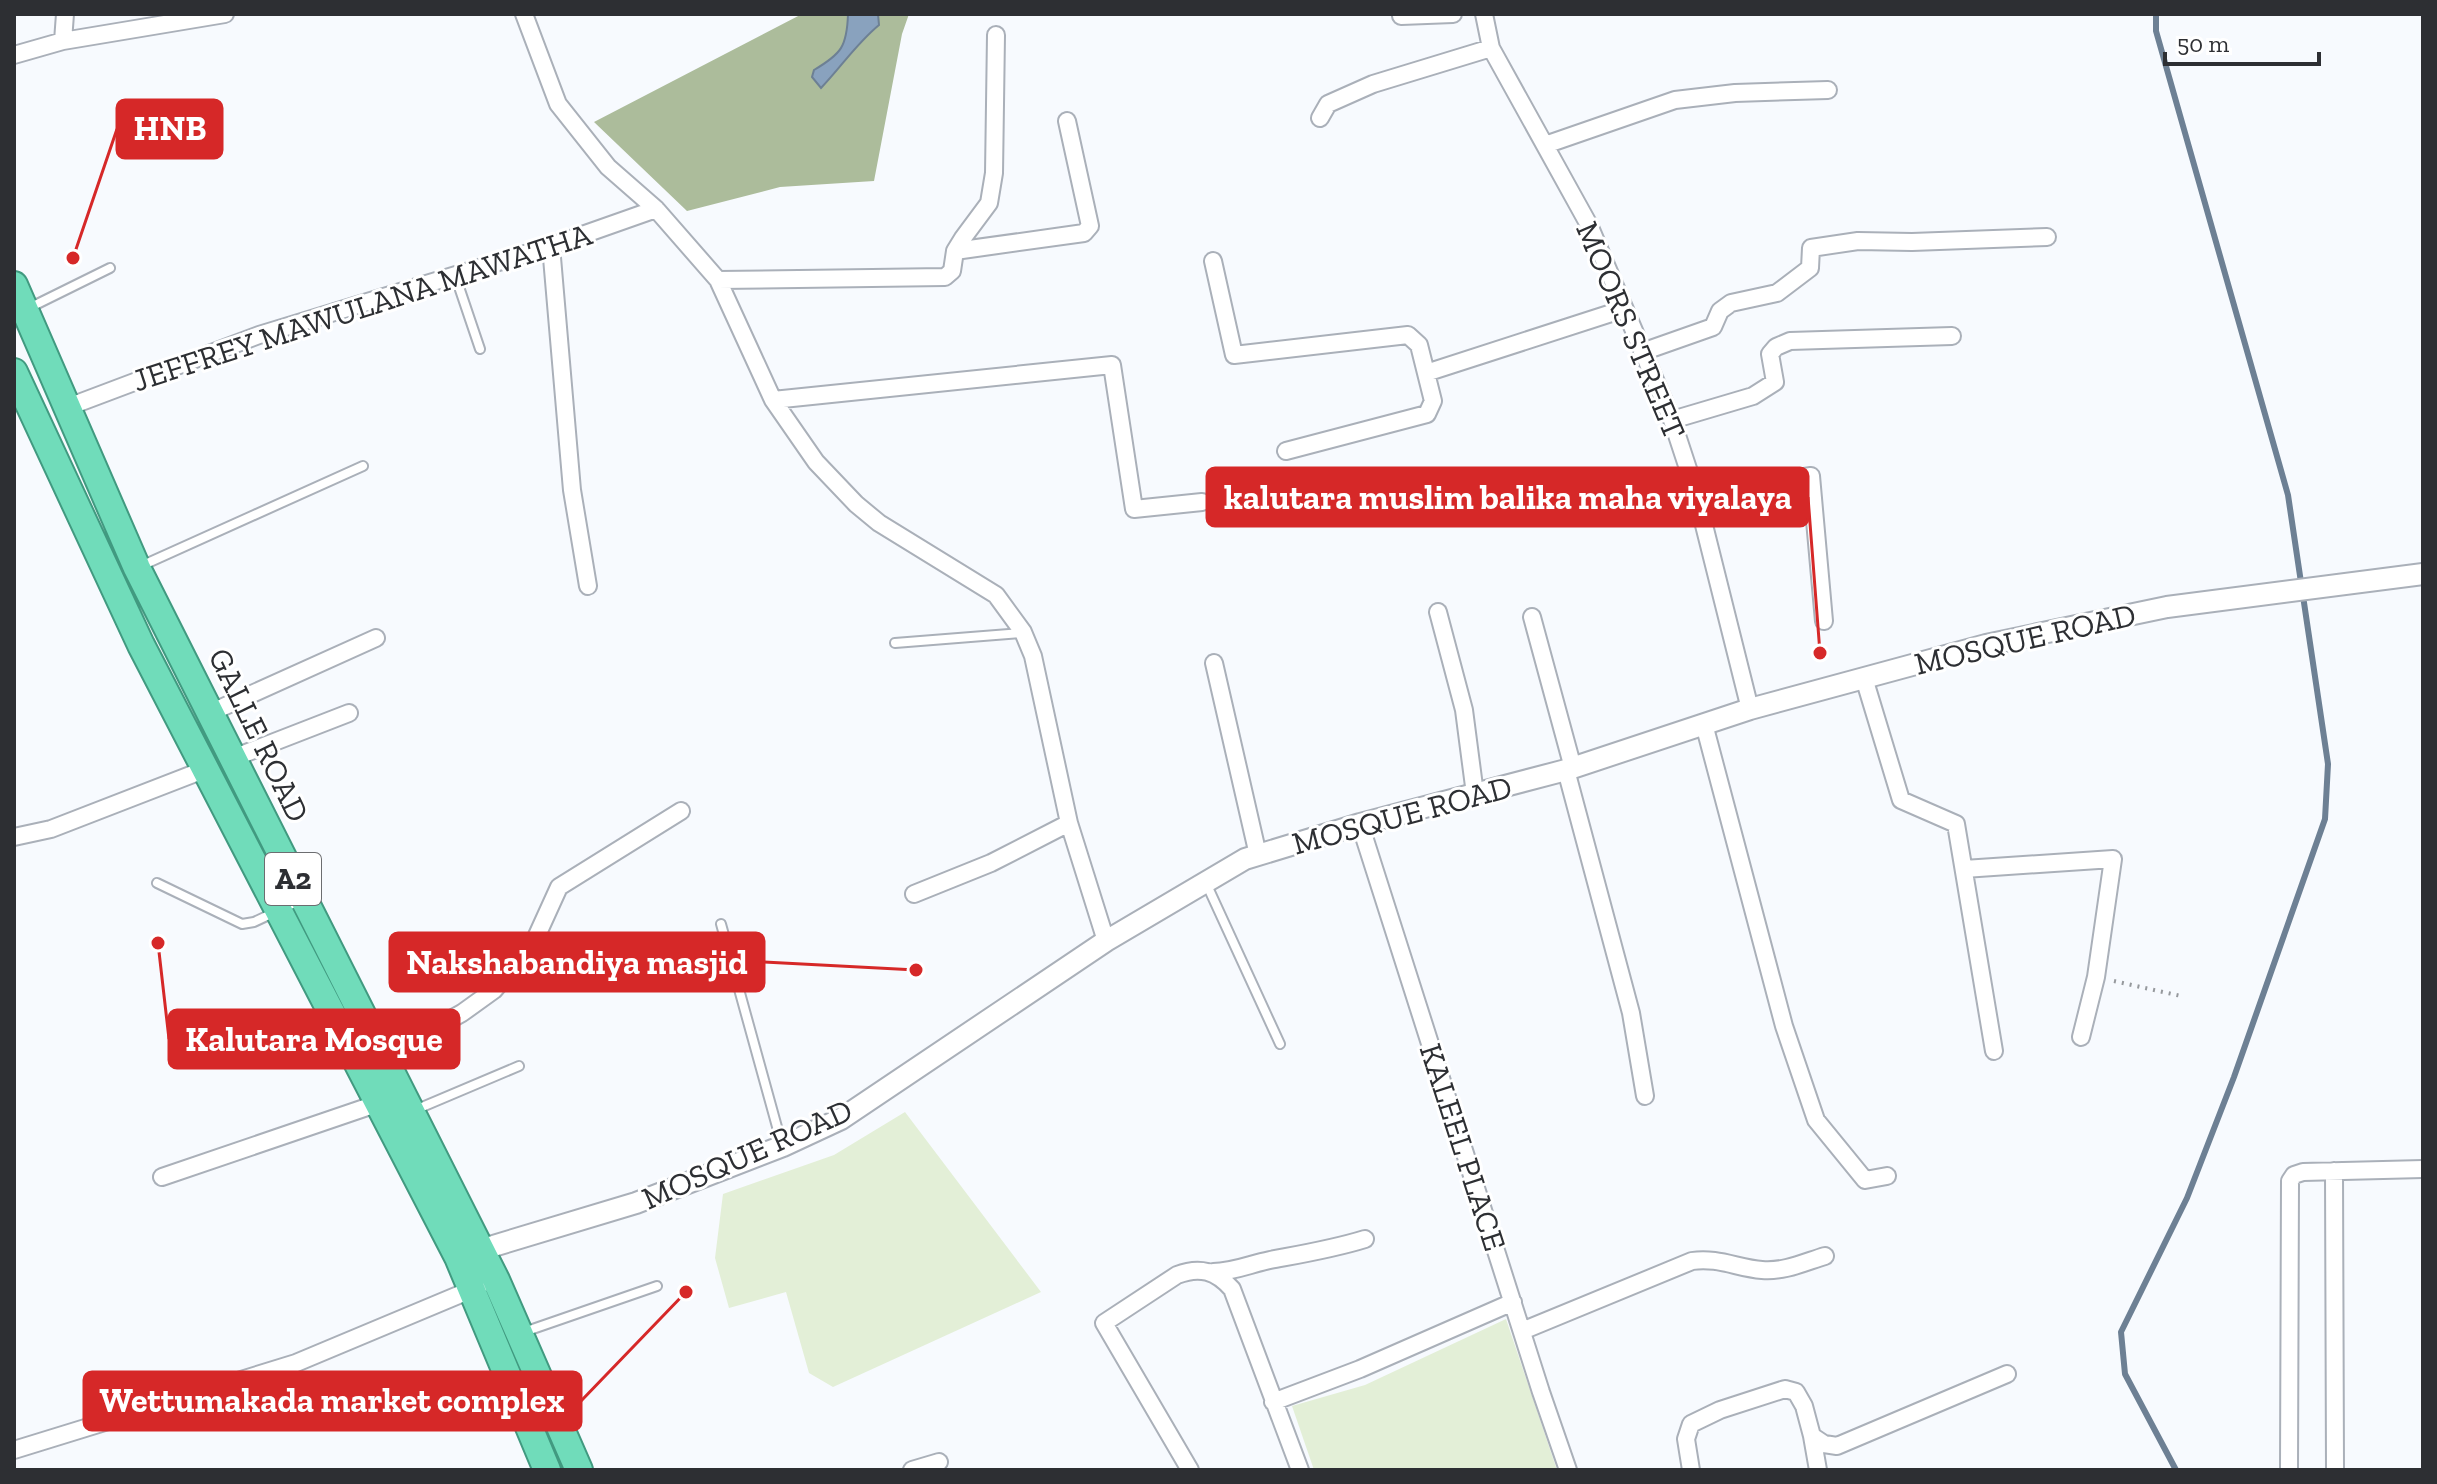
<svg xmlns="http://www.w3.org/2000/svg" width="2437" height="1484" font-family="'Zilla Slab',serif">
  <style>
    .green { fill: #e3efd7 }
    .forest { fill: #acbc9b }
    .water { fill: #89a2be; stroke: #6d8094; stroke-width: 2 }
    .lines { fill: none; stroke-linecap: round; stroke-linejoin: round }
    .stream { stroke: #6d8094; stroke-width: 6 }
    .service-casing { stroke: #aab0b9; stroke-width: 12 }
    .minor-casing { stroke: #aab0b9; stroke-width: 20 }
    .tertiary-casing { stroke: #aab0b9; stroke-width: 24 }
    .trunk-casing { stroke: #419a80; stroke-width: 30 }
    .path { stroke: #96999d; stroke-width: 4; stroke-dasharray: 2 6; stroke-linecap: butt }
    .service { stroke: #fff; stroke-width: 8 }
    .minor { stroke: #fff; stroke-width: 16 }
    .tertiary { stroke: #fff; stroke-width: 20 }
    .trunk { stroke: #70dcba; stroke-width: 26 }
    .labels { text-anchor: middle; stroke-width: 6; stroke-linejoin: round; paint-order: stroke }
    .shield { fill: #fff; stroke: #6c6d70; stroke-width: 2 }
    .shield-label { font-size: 30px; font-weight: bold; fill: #2d2f33 }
    .street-label { font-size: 32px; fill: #2d2f33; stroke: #fff }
    .leader { fill: none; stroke: #d62828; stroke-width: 3 }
    .callout-dot { fill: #d62828; stroke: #fff; stroke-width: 3 }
    .callout { fill: #d62828; stroke: #d62828; stroke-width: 3 }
    .callout-label { font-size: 34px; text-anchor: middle; font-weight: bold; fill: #fff }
  </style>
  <rect width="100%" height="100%" fill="#f7fafe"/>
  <path class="green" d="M 905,1112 L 1041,1292 L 833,1387 L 809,1373 L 786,1292 L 729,1308 L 715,1258 L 723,1194 L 834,1155 Z
    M 1506,1319 L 1557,1470 L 1314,1470 L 1292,1406 L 1365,1385 Z"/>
  <path class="forest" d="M 802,14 L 909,14 L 902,34 L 874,181 L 780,187 L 687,211 L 594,122 Z"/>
  <path class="water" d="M 848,14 L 878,14 L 879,25 C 856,44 842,66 821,88 L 812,77 L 814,70 C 841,54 847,47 848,14 Z"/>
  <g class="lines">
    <path class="stream" d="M 2156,14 L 2156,31 L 2288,495 L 2328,764 L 2325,819 L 2234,1077 L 2187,1198 L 2121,1332 L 2125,1374 L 2176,1470"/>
    <g class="service-casing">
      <path id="service" d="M 455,275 L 480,349
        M 29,308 L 110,268
        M 141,566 L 363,466
        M 895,643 L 1022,633
        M 157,883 L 242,924 L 254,922 L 301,900
        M 1206,883 L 1280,1044
        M 721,924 L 782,1145
        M 415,1110 L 519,1066
        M 524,1332 L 657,1286"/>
    </g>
    <g class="minor-casing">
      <path id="minor" d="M 524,14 L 558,104 L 608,167 L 656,209 L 718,280 L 773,400 L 816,462 L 856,504 L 879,523 L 996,595 L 1023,632 L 1033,656 L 1069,823 L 1106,941
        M 1484,14 L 1491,48 L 1589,225 L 1672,420 L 1696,493 L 1750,709
        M 1401,16 L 1453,14
        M 63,41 L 65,14
        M 14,55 L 63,41 L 225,14
        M 1320,118 L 1328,104 L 1373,84 L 1491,48
        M 1545,145 L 1675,100 L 1735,93 L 1828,90
        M 551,246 L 572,490 L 588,586
        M 955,251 L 1084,233 L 1090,226 L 1067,121
        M 1213,261 L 1234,355 L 1408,335 L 1419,345 L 1433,401 L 1427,414 L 1286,451
        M 718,280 L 945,277 L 952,271 L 955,251 L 963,238 L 989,203 L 994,173 L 996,35
        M 1642,352 L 1713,327 L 1720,311 L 1731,303 L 1777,293 L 1810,268 L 1811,248 L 1858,241 L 1912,242 L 2047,237
        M 1426,373 L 1624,309
        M 773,400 L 1112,365 L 1134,509 L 1202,502
        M 68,407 L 259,335 L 551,246 L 656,209
        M 1672,420 L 1753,396 L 1775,382 L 1770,354 L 1776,347 L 1790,341 L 1952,336
        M 1696,493 L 1811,476 L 1824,621
        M 1438,612 L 1464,710 L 1475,794
        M 1532,617 L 1573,768
        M 1214,663 L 1258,855
        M 1864,678 L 1901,800 L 1956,824 L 1994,1051
        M 212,712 L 376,638
        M 1704,724 L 1784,1026 L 1816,1120 L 1865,1180 L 1887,1176
        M 233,758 L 349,713
        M 1566,770 L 1631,1013 L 1645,1096
        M 1360,824 L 1541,1392 L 1568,1470
        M 14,837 L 51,829 L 206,769
        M 1964,869 L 2113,859 L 2096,977 L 2081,1037
        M 914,894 L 991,863 L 1069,823
        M 383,1057 L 462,1013 L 494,990 L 534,942 L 559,887 L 681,811
        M 2334,1171 L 2335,1470
        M 162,1177 L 379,1103
        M 1213,1272 C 1234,1272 1250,1264 1270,1260 C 1302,1254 1333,1249 1365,1239
        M 1522,1331 L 1692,1261 C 1717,1257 1738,1268 1762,1270 C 1784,1272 1805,1262 1825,1256
        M 1273,1402 L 1360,1369 L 1513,1302
        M 1812,1436 L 1818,1470
        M 14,1450 L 296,1363 L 480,1286
        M 912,1470 L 939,1462
        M 1190,1470 L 1104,1323 L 1177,1275 C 1200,1266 1216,1271 1232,1289 L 1300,1470
        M 1691,1470 L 1686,1439 L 1691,1424 L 1720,1410 L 1785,1389 L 1796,1392 L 1804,1406 L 1812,1436 L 1824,1444 L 1837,1446 L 2007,1374
        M 2289,1470 L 2290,1181 L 2294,1175 L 2303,1172 L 2423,1169"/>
    </g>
    <g class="tertiary-casing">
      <path id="tertiary" d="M 470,1253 L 636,1203 L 783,1146 L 841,1119 L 1106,941 L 1245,859 L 1360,824 L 1566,770 L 1750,709 L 1986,645 L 2167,607 L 2423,574"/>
    </g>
    <g class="trunk-casing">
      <path id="trunk" d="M 14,285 L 137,568 L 496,1280 L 579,1470
        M 14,372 L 141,645 L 458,1257 L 547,1470"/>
    </g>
    <path class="path" d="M 2114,981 L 2181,996"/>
    <use href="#service" class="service"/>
    <use href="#minor" class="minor"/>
    <use href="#tertiary" class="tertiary"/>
    <use href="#trunk" class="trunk"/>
  </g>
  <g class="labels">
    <rect class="shield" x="265" y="853" width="56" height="52" rx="6"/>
    <g class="shield-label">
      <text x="293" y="889">A2</text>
    </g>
    <g class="street-label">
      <text transform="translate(362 307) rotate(-18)" y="11">JEFFREY MAWULANA MAWATHA</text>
      <text transform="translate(1631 330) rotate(67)" y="11">MOORS STREET</text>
      <text transform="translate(2025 639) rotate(-13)" y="11">MOSQUE ROAD</text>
      <text transform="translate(259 735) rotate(64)" y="11">GALLE ROAD</text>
      <text transform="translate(1402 815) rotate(-15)" y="11">MOSQUE ROAD</text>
      <text transform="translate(1463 1147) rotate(72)" y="11">KALEEL PLACE</text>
      <text transform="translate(747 1154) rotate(-24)" y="11">MOSQUE ROAD</text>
    </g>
  </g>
  <path class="leader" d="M73 258L117 129M1820 653L1808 497M916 970L764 962M158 943L169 1039M686 1292L581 1401"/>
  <g class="callout-dot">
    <circle cx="73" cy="258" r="8"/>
    <circle cx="1820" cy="653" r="8"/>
    <circle cx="916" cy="970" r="8"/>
    <circle cx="158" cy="943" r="8"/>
    <circle cx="686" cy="1292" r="8"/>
  </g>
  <g class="callout">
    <rect x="117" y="100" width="105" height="58" rx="8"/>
    <rect x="1207" y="468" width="601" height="58" rx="8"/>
    <rect x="390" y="933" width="374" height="58" rx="8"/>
    <rect x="169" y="1010" width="290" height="58" rx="8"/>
    <rect x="84" y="1372" width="497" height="58" rx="8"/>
  </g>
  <g class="callout-label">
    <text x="170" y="140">HNB</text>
    <text x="1508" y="509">kalutara muslim balika maha viyalaya</text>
    <text x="577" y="974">Nakshabandiya masjid</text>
    <text x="314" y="1051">Kalutara Mosque</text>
    <text x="332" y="1412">Wettumakada market complex</text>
  </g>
  <rect width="2437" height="1484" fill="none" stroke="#2d2f33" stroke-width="32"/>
  <path d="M2165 52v12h154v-12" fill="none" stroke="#2d2f33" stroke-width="4"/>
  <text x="2177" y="52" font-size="24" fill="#2d2f33" stroke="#ffffff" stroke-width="6" paint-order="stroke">50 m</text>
</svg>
